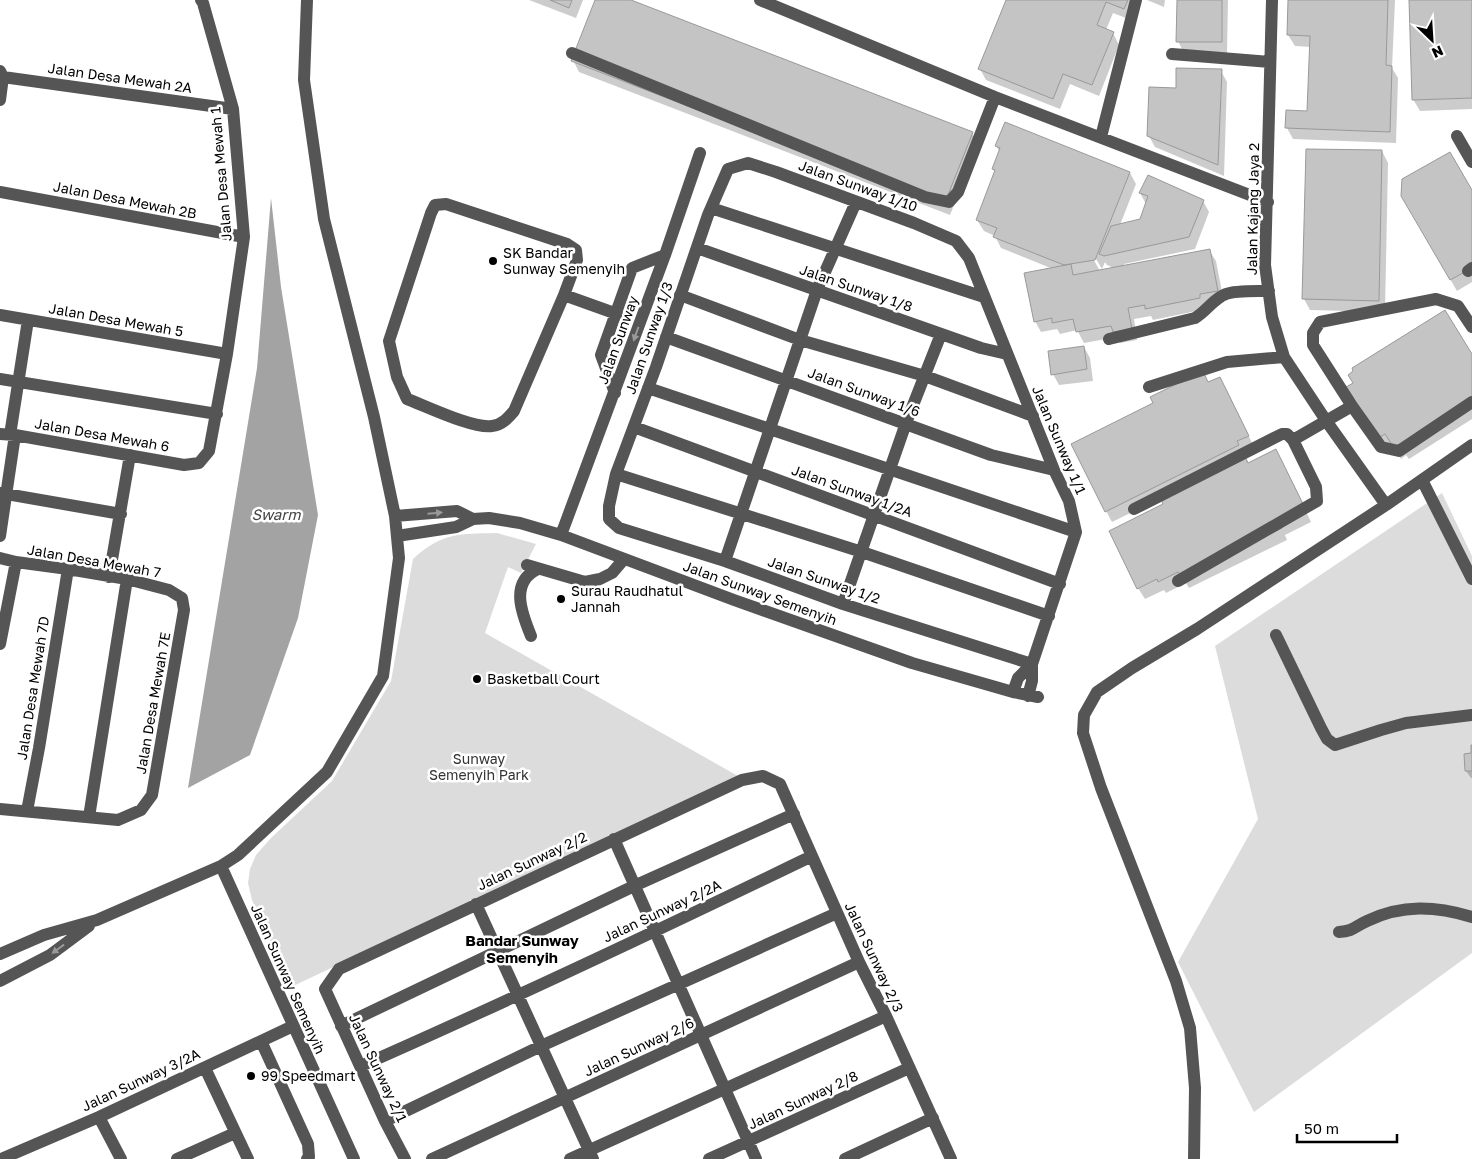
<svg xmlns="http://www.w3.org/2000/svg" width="1472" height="1159" font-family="'Golos Text',sans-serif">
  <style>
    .green { fill: #dcdcdc }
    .water { fill: #a3a3a3 }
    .shadow { fill: #0003; fill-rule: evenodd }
    .building { fill: #c4c4c4; stroke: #999 }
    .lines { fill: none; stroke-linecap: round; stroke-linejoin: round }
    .minor { stroke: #555; stroke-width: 12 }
    .oneway { fill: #999 }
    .poi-dot { fill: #000; stroke: #fff; stroke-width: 2 }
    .labels { text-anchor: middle; stroke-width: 5; stroke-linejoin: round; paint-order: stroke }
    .street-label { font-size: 14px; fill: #000; stroke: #fff }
    .poi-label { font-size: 14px; fill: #000; stroke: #fff; text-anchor: start }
    .park-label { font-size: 14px; fill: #333; stroke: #fff }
    .water-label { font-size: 15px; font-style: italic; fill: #444; stroke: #fff }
    .neighbourhood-label { font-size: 15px; font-weight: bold; fill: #000; stroke: #fff }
  </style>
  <rect width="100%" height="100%" fill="#fff"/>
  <path class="green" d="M 1442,493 L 1472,556 L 1472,953 L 1254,1112 L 1178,962 L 1258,819 L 1215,646 Z
    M 497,533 L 536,544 L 521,573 L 508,567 L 485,633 L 738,776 L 291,987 L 252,900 L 248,883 L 250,869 L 256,855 L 271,838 L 332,781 L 391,681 L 413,559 C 442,532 460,534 497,533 Z"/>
  <path class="water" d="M 271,198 L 281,287 L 318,515 L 298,618 L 250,755 L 188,788 L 257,368 Z"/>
  <path class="shadow" d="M 529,0 L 583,0 L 576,18 Z
    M 597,0 L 628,0 L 972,133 L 978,145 L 950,215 L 579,72 L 573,60 Z
    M 1008,0 L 1139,0 L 1131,20 L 1113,13 L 1106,30 L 1113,33 L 1119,45 L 1099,96 L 1070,84 L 1060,109 L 986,80 L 980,69 Z
    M 1147,0 L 1165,0 L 1164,7 Z
    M 1178,0 L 1228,0 L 1227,53 L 1184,53 L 1178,41 Z
    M 1289,0 L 1395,0 L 1392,68 L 1398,78 L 1396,143 L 1293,139 L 1287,128 L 1287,112 L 1308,112 L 1311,47 L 1295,46 L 1288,35 Z
    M 1410,0 L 1472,0 L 1472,109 L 1420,111 L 1413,99 Z
    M 1221,71 L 1227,82 L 1224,176 L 1155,147 L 1149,136 L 1177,89 Z
    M 996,146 L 1130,173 L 1136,184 L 1120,225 L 1141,220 L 1146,204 L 1140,193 L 1203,201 L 1209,212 L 1195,249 L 1124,264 L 1124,266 L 1209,250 L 1216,261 L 1224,302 L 1206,309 L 1153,320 L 1151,316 L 1134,319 L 1137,340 L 1120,343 L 1117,337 L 1084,343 L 1077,330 L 1060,334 L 1057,329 L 1041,332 L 1035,321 L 1053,269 L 1001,248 L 995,236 L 984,231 L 977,220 L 995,173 L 993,169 L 1000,152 ZM 1093,254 L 1102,269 L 1105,262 L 1107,265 L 1114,268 L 1100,271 L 1091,255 Z
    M 1382,151 L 1388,163 L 1385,312 L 1310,310 L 1304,299 Z
    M 1472,193 L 1472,282 L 1457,291 L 1402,196 Z
    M 1084,347 L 1090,358 L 1093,381 L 1059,385 L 1053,374 Z
    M 1472,356 L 1472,419 L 1409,459 L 1406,455 L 1401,459 L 1392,445 L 1380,452 L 1349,402 Z
    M 1208,383 L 1226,389 L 1254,447 L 1243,453 L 1249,464 L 1282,462 L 1311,522 L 1285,535 L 1287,540 L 1189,588 L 1186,583 L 1166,593 L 1164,590 L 1145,599 L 1138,588 L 1165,505 L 1161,498 L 1112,522 L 1106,511 Z
    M 1472,754 L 1472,778 L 1471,778 L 1466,771 Z"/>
  <path class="building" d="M 550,0 L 572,0 L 569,8 Z
    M 595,0 L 631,0 L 973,132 L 944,205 L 571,61 Z
    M 1006,0 L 1128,0 L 1124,9 L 1106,2 L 1097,25 L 1114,32 L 1092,85 L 1063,74 L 1053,99 L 978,69 Z
    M 1177,0 L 1222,0 L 1222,42 L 1176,42 Z
    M 1288,0 L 1388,0 L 1386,65 L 1392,66 L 1390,132 L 1285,128 L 1286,110 L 1307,111 L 1310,36 L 1287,35 Z
    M 1409,0 L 1472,0 L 1472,98 L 1412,100 Z
    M 1176,68 L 1222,69 L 1218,165 L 1147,136 L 1149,87 L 1176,88 Z
    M 1005,122 L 1130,172 L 1095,260 L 1064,265 L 993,237 L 997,228 L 976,220 L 995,170 L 992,169 L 1000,148 L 995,146 Z
    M 1306,149 L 1382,150 L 1379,301 L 1302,299 Z
    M 1450,152 L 1472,190 L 1472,268 L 1450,280 L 1401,196 L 1402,179 Z
    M 1148,175 L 1204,200 L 1189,237 L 1104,256 L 1099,254 L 1111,226 L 1140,219 L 1148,196 L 1139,193 Z
    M 1210,249 L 1218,291 L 1200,294 L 1200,298 L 1145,309 L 1145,305 L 1128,308 L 1132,329 L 1113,332 L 1111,326 L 1076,332 L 1073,319 L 1052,323 L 1052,318 L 1034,322 L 1024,273 L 1071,264 L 1073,275 Z
    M 1445,310 L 1472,354 L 1472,404 L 1394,448 L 1385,434 L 1373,442 L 1341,390 L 1353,383 L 1348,375 L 1353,371 L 1352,368 Z
    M 1084,346 L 1087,369 L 1051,375 L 1048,351 Z
    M 1203,371 L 1208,382 L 1220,377 L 1249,436 L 1237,441 L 1239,445 L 1105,512 L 1071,444 L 1153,403 L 1150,397 Z
    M 1276,449 L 1306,510 L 1279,523 L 1282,528 L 1181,577 L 1178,572 L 1158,582 L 1157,579 L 1137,589 L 1109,531 L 1163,504 L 1158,493 L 1243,452 L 1248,463 Z
    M 1471,745 L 1472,745 L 1472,771 L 1465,771 L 1464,754 L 1471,753 Z"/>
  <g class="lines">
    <path class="minor" d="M 760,0 L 995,97 L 1268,202
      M 1272,0 L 1265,265 L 1272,317 L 1284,357 L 1327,422 L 1386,505
      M 572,53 L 925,197 L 949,202 L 958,192 L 995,97
      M 1172,54 L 1270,62
      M 3,77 L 233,109
      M 0,100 L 3,77 L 0,71
      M 1457,136 L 1472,162
      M 1101,137 L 1136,0
      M 0,192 L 244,237
      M 446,204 L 567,244 L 576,250 L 577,260 L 564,295 L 514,411 C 508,418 502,425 492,426 C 473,429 426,406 407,399 L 397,377 L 389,341 L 431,213 L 435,205 Z
      M 711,208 L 984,297
      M 697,248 L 981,348 L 1007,354
      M 1468,271 L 1472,268
      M 564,295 L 617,314
      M 680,295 L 800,340 L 925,376 L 1033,416
      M 0,315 L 227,354
      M 666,337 L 991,455 L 1054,470
      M 1109,339 L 1195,318 C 1207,311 1214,298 1226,294 C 1236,290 1257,291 1269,291
      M 0,379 L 217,414
      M 1149,387 L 1227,362 L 1284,357
      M 648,388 L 1076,532
      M 615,393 L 601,355 L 632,268 L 665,255
      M 1352,406 L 1381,447 L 1399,451 L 1472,402
      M 634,427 L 1060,584
      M 0,434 L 15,435 L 184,465 L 199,463 L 209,451 L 227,354 L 244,237 L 233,109 L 203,3 L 201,0
      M 10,435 L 28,320
      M 616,474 L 862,552 L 1049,616
      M 1422,480 L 1472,579
      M 0,493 L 121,514
      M 1134,509 L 1282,434 L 1287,434 L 1293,440
      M 395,516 L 457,511 L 473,519
      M 561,535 L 665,255 L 700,153
      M 0,536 L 15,435
      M 397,536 L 456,527 L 473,519 L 489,518 L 520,523 L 561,535 L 734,600 L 912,663 L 1013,692 L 1038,697
      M 0,558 L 16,562 L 68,569 L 127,579 L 169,590 L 182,598 L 184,610 L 152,795 L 141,810 L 118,820 L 0,809
      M 725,561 L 817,290 L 856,202
      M 527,565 L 585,582 L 600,579 L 612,573 L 624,559
      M 109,577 L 130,455
      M 1178,581 L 1317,501 L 1316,487 L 1293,440 L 1352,406 L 1313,345 L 1313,333 L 1320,322 L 1436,299 L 1458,306 L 1472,327
      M 843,604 L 906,423 L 941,334
      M 1276,635 L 1321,728 L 1327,739 L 1335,745 L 1381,730 L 1406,723 L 1472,715
      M 531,636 C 522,614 509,582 538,569
      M 0,644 L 16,562
      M 1013,692 L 1018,678 L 1032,664
      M 1028,696 L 1032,681 L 1032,664 L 1076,532 L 1069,501 L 1054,470 L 969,258 L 956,241 L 914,223 L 776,172 L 748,163 L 728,169 L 708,215 L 656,367 L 616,474 L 609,506 L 609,519 L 619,528 L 725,561 L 843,604 L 1032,664
      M 27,811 L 39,748 L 68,569
      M 89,817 L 127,579
      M 614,839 L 756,1159
      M 221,866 L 354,1159
      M 476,904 L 593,1159
      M 1339,932 C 1354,931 1354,927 1367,921 C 1402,904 1436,906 1472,917
      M 0,954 L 44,935 L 97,920 L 221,866 L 238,855 L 327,772 L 383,676 L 399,558 L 395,516 L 374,417 L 324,219 L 304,80 L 307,0
      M 0,981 L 50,955 L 89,926
      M 341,1026 L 634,886 L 794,814
      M 261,1041 L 308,1144 L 309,1157 L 307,1159
      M 361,1066 C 513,999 663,928 812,856
      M 205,1068 L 248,1159
      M 99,1117 L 121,1159
      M 385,1121 L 541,1046 L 837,913
      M 1,1159 L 99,1117 L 293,1026
      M 177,1159 L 235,1133
      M 405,1159 L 385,1121 L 325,989 L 339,969 L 742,780 L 763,776 L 780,784 L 859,962 L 886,1016 L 951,1159
      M 432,1159 L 859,962
      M 570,1159 L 886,1016
      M 709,1159 L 909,1068
      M 845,1159 L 933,1118
      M 1194,1159 L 1195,1088 L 1190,1028 L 1176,981 L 1101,788 L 1083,733 L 1084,715 L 1097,692 L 1132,668 L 1197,629 L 1386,505 L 1472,445"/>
  </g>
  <defs><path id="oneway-solid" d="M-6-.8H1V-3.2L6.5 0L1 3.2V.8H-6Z" transform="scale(1.25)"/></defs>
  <g class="oneway">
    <use href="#oneway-solid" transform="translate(636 334) rotate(110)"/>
    <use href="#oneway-solid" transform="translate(435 513) rotate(-5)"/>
    <use href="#oneway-solid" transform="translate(58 949) rotate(144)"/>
  </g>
  <g class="poi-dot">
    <circle cx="493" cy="261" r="5"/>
    <circle cx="561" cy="599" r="5"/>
    <circle cx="477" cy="679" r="5"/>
    <circle cx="251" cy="1076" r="5"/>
  </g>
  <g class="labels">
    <g class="street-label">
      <text transform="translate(120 78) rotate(8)" y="5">Jalan Desa Mewah 2A</text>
      <text transform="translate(221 174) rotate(-95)" y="5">Jalan Desa Mewah 1</text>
      <text transform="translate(858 186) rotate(20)" y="5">Jalan Sunway 1/10</text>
      <text transform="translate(125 200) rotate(11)" y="5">Jalan Desa Mewah 2B</text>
      <text transform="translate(1253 209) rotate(-89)" y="5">Jalan Kajang Jaya 2</text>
      <text transform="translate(856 288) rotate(19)" y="5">Jalan Sunway 1/8</text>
      <text transform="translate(116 320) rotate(10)" y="5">Jalan Desa Mewah 5</text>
      <text transform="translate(649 338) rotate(-71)" y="5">Jalan Sunway 1/3</text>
      <text transform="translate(618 340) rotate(-70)" y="5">Jalan Sunway</text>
      <text transform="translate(864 392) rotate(20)" y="5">Jalan Sunway 1/6</text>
      <text transform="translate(102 435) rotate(10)" y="5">Jalan Desa Mewah 6</text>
      <text transform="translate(1059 440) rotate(67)" y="5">Jalan Sunway 1/1</text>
      <text transform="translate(852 491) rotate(20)" y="5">Jalan Sunway 1/2A</text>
      <text transform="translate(94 561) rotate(10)" y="5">Jalan Desa Mewah 7</text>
      <text transform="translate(824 580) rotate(19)" y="5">Jalan Sunway 1/2</text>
      <text transform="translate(760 593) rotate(20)" y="5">Jalan Sunway Semenyih</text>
      <text transform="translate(33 688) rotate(-81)" y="5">Jalan Desa Mewah 7D</text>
      <text transform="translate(153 703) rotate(-80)" y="5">Jalan Desa Mewah 7E</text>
      <text transform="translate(532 861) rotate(-25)" y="5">Jalan Sunway 2/2</text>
      <text transform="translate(662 911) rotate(-25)" y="5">Jalan Sunway 2/2A</text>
      <text transform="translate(874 957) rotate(65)" y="5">Jalan Sunway 2/3</text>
      <text transform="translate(288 979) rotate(66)" y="5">Jalan Sunway Semenyih</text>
      <text transform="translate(639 1047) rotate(-25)" y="5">Jalan Sunway 2/6</text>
      <text transform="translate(378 1068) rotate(65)" y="5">Jalan Sunway 2/1</text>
      <text transform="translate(141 1080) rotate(-25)" y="5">Jalan Sunway 3/2A</text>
      <text transform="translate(803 1100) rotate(-25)" y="5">Jalan Sunway 2/8</text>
    </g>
    <g class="poi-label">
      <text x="503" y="258">SK Bandar<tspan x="503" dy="16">Sunway Semenyih</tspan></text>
      <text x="571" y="596">Surau Raudhatul<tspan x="571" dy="16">Jannah</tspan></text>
      <text x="487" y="684">Basketball Court</text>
      <text x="261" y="1081">99 Speedmart</text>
    </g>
    <g class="park-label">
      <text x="479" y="764">Sunway<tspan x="479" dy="16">Semenyih Park</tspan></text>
    </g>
    <g class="water-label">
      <text x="276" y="520">Swarm</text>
    </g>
    <g class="neighbourhood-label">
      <text x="522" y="946">Bandar Sunway<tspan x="522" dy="17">Semenyih</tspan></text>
    </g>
  </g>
  <g transform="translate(1432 40) rotate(155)" stroke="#ffffff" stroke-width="4" paint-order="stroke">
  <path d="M0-4L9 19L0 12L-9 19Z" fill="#000000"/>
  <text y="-8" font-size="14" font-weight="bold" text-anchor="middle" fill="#000000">N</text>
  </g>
  <path d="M1297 1134v8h100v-8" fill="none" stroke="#000000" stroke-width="2.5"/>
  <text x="1304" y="1134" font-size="15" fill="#000000" stroke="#ffffff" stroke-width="4" paint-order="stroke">50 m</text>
</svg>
